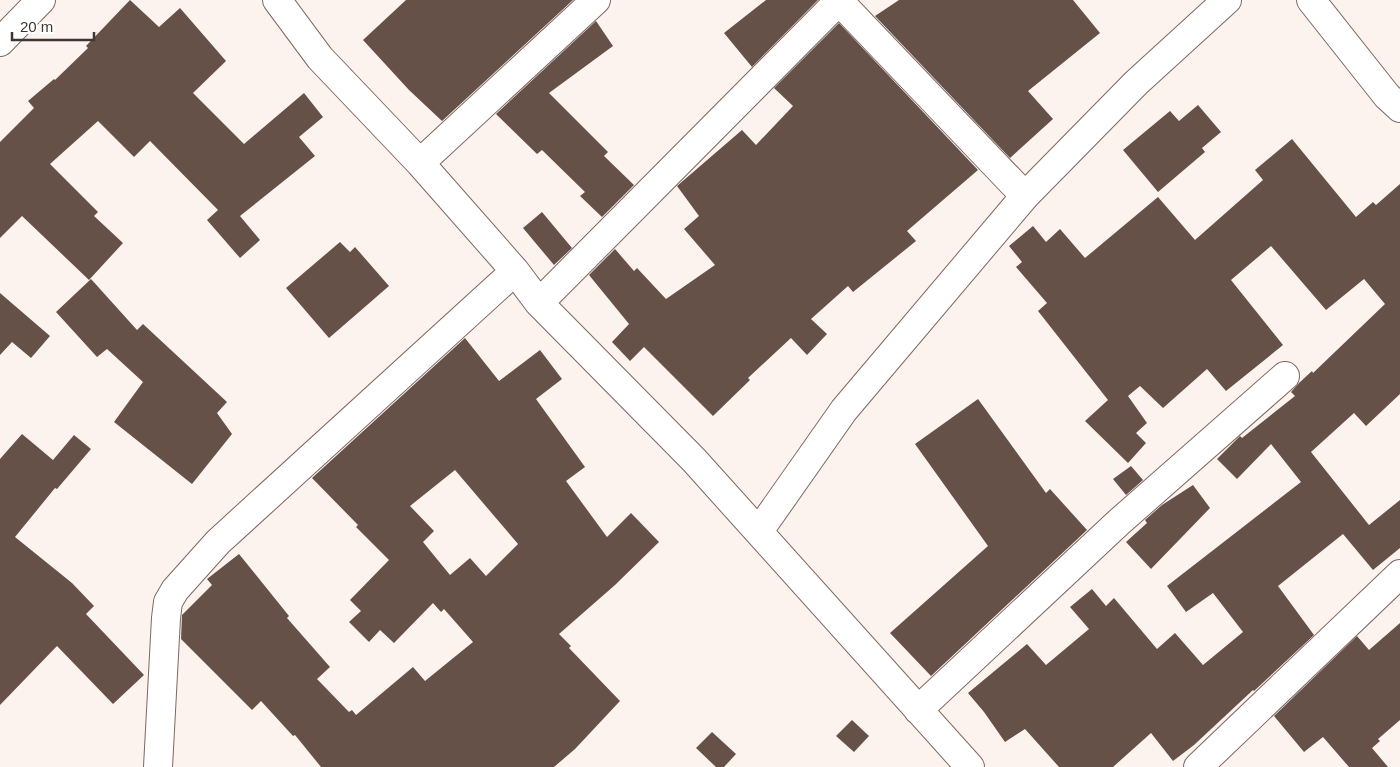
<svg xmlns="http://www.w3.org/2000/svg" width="1400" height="767" font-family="Arial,sans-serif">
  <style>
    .building { fill: #665149; fill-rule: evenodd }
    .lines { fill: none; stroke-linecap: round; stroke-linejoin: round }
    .minor-casing { stroke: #7e6760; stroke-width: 30 }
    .minor { stroke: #fff; stroke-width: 28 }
  </style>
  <rect width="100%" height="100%" fill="#fcf2ee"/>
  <path class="building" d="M 130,0 L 159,27 L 180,8 L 226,61 L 193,93 L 244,144 L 304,93 L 323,117 L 299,137 L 315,156 L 240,216 L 260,240 L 240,258 L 207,220 L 218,210 L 150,141 L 134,157 L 98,121 L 50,164 L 98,212 L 94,216 L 123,243 L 89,280 L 22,216 L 0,238 L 0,142 L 34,108 L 28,101 L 54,79 L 55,80 L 88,48 L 86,46 Z
    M 406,0 L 573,0 L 442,121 L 409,90 L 363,40 Z
    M 766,0 L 818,0 L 752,67 L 724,33 Z
    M 899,0 L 1073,0 L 1100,33 L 1028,91 L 1053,119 L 1010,158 L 875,16 Z
    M 596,21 L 613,46 L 549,93 L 608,152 L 604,156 L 634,185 L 602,217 L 580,196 L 585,192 L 542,150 L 537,154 L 496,114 Z
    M 839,23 L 978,170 L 907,231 L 916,241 L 853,292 L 848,286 L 811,319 L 827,334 L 807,355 L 791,338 L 748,378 L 750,380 L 713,416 L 644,347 L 630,361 L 612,342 L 629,324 L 589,275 L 615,249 L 634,271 L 637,268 L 666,299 L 715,265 L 684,229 L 699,216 L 677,186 L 742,130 L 756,145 L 793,106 L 774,88 Z
    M 1198,105 L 1221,132 L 1202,148 L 1205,152 L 1158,192 L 1123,150 L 1170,111 L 1179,121 Z
    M 1292,139 L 1356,217 L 1373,202 L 1376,205 L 1400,184 L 1400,394 L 1366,426 L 1354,413 L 1311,452 L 1369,525 L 1400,500 L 1400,548 L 1373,570 L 1343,534 L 1278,586 L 1314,635 L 1254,691 L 1253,690 L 1194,745 L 1173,761 L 1151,733 L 1113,767 L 1059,767 L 1025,729 L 1005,742 L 984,712 L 968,693 L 1027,644 L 1046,665 L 1089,629 L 1070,607 L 1092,589 L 1106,606 L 1114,598 L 1157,649 L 1175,633 L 1203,665 L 1243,632 L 1213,593 L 1186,612 L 1167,586 L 1301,482 L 1271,444 L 1237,479 L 1217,459 L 1240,436 L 1242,438 L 1295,396 L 1291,392 L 1299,383 L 1312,371 L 1313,373 L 1385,304 L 1364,279 L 1326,310 L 1271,246 L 1231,280 L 1283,345 L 1226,391 L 1207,369 L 1163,408 L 1140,386 L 1128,396 L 1147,423 L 1136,433 L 1146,443 L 1128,463 L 1085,421 L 1108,400 L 1038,311 L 1047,303 L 1016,267 L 1022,262 L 1009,246 L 1033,226 L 1046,242 L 1060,229 L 1085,258 L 1158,197 L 1195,240 L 1263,180 L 1255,170 Z
    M 542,212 L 572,248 L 554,265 L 523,228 Z
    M 340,242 L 350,252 L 355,247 L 389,286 L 329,338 L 286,288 Z
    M 91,279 L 137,330 L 143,324 L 227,402 L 217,413 L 232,434 L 192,484 L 114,422 L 143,382 L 107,349 L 97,357 L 56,312 Z
    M 0,293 L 50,336 L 31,358 L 12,342 L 0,355 Z
    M 465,338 L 499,381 L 540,350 L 562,379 L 536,399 L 585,467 L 566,481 L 607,537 L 631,513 L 659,542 L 615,585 L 559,634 L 571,646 L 569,648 L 620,701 L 575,749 L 554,767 L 321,767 L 295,735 L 293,736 L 261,701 L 252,710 L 181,639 L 182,615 L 212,585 L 207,579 L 239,554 L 289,616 L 287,618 L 330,667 L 317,679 L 349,712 L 352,710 L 356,715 L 413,667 L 425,681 L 473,642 L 444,609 L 441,612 L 433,603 L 394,643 L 380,630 L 369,642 L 349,622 L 361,611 L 350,600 L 389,560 L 356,527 L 358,525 L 312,478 ZM 455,470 L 518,544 L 486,576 L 470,558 L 450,575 L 423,542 L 434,531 L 410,506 Z
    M 978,399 L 1046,493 L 1050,489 L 1087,530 L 931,676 L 890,633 L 988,546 L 915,444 Z
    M 22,434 L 53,460 L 74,435 L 91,449 L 57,489 L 55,488 L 15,537 L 72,583 L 94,606 L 86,614 L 144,675 L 113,704 L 57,646 L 0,705 L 0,459 Z
    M 1131,466 L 1143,480 L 1126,495 L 1113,479 Z
    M 1193,485 L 1210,508 L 1151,569 L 1126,542 L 1147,523 L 1145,520 L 1162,505 Z
    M 1400,623 L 1400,720 L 1378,739 L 1380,741 L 1372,748 L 1388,767 L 1349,767 L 1323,737 L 1304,752 L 1274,716 L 1357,636 L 1369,650 Z
    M 852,720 L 869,736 L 854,752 L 836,736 Z
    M 712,732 L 736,754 L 724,767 L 716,767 L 696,748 Z"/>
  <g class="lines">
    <g class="minor-casing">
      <path id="minor" d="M 277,0 L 320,58 L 420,163 L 515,271 L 539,303 L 694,460 L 970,767
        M 838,0 L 1025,196
        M 1311,0 L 1387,96 L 1400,108
        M 0,42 L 41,0
        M 420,163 L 596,0
        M 539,303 L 838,2
        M 759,531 L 844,410 L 1025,196 L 1136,83 L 1227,0
        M 918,710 L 1119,522 L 1285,376
        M 158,767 L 166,618 L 168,602 L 175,590 L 218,542 L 515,271
        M 1198,767 L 1400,574"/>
    </g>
    <use href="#minor" class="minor"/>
  </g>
  <path d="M12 32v8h82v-8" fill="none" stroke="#3f3532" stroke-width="2.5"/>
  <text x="20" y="32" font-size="15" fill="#3f3532" stroke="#ffffff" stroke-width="4" paint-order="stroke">20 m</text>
</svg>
